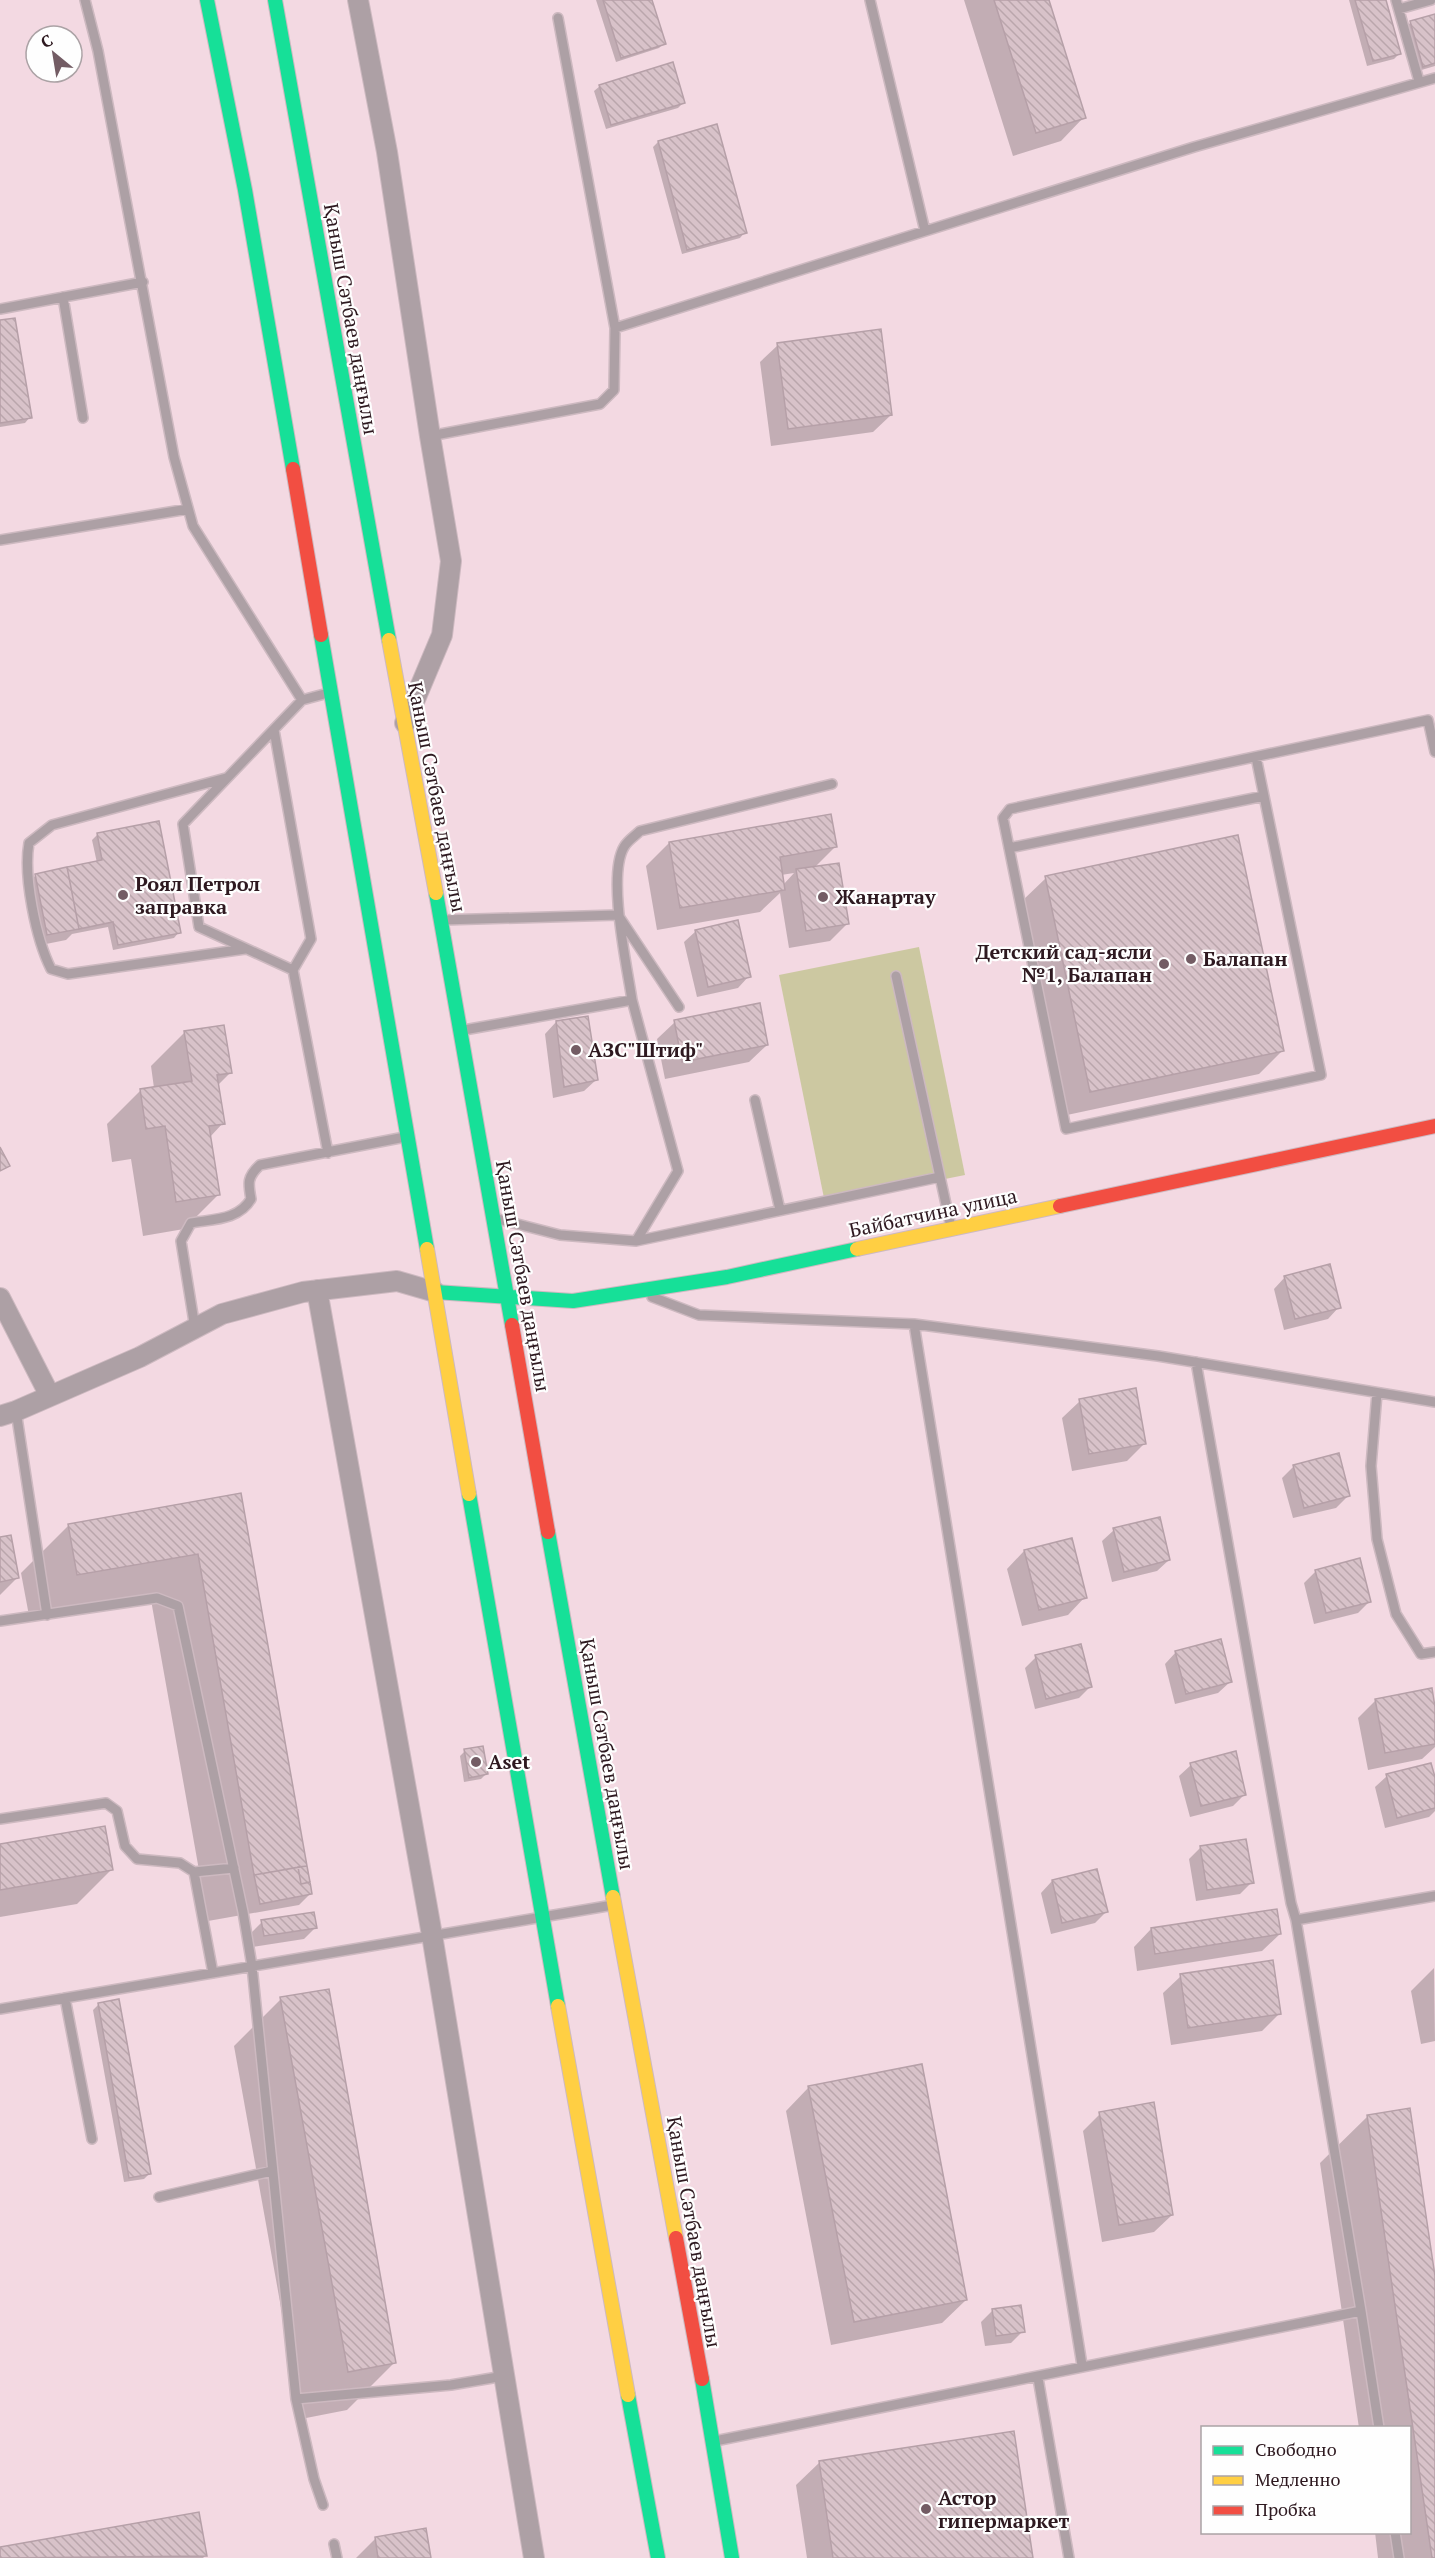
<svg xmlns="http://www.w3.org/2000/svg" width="1435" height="2558" font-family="'PT Serif',serif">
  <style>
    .green { fill: #ccc8a1 }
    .shadow { fill: #0003; fill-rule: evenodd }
    .building { fill: url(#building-back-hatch); stroke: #b6a0a8; stroke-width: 1.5 }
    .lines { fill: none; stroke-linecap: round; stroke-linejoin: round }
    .lane-casing { stroke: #cdb9c0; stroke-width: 12 }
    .street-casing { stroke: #cdb9c0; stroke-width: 22 }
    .fast-casing { stroke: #cdb9c0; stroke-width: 16 }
    .slow-casing { stroke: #cdb9c0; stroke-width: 16 }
    .jam-casing { stroke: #cdb9c0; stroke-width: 16 }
    .lane { stroke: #ada0a5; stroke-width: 9 }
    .street { stroke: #ada0a5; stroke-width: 20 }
    .fast { stroke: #16e098; stroke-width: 14 }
    .slow { stroke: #ffcf43; stroke-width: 14 }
    .jam { stroke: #f24e42; stroke-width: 14 }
    .poi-dot { fill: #735c64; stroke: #fefefe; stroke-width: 2 }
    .labels { text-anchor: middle; stroke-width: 4.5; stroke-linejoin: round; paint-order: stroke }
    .street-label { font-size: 20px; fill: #2e1920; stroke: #fefefe }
    .poi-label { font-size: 20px; font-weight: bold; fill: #2e1920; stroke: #fefefe; text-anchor: start }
  </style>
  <defs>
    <pattern id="building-back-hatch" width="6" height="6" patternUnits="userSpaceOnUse" patternTransform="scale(1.5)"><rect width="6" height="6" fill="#d8c2c9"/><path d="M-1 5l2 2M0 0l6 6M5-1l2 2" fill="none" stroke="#baa6ac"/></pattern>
  </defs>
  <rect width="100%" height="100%" fill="#f3d9e2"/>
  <path class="green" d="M 919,947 L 965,1175 L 825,1203 L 779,975 Z"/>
  <path class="shadow" d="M 596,0 L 651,0 L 664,43 L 659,48 L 616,62 Z
    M 964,0 L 1048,0 L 1084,117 L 1061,141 L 1013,156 Z
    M 1349,0 L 1385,0 L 1400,53 L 1394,59 L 1367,66 Z
    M 1435,15 L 1435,66 L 1418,71 L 1406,27 L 1411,22 Z
    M 600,86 L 683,103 L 678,108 L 606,129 L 594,91 Z
    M 658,142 L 745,232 L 740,238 L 682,254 L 653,147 Z
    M 0,322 L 30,417 L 25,423 L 0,427 Z
    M 778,345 L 891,415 L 873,432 L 771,446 L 760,362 Z
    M 97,835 L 179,932 L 174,938 L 113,950 L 108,927 L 72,934 L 66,940 L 36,946 L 24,887 L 36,875 L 97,863 L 92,840 Z
    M 669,843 L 835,847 L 814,868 L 848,923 L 830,941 L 789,948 L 780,893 L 760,912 L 657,930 L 646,866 ZM 794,873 L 783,885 L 781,875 Z
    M 1046,878 L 1282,1051 L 1259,1074 L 1067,1115 L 1022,901 Z
    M 696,931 L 749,976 L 738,988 L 697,997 L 684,942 Z
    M 556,1022 L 596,1080 L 584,1091 L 553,1098 L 545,1034 Z
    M 675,1022 L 767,1045 L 749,1062 L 665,1079 L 657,1039 Z
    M 185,1032 L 230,1073 L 217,1086 L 223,1123 L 210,1137 L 218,1195 L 184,1229 L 143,1236 L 131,1159 L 112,1162 L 107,1124 L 141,1090 L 154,1088 L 151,1066 Z
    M 1285,1277 L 1339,1307 L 1328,1319 L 1284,1330 L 1274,1289 Z
    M 1080,1401 L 1145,1443 L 1127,1461 L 1072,1471 L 1062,1418 Z
    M 1294,1466 L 1348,1496 L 1336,1508 L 1293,1518 L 1282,1478 Z
    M 240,1495 L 310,1894 L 299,1905 L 208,1921 L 151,1600 L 30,1621 L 21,1573 L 68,1526 Z
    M 1114,1530 L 1169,1560 L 1157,1571 L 1112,1582 L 1102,1541 Z
    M 0,1538 L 17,1578 L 0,1595 Z
    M 1024,1551 L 1085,1597 L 1068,1615 L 1022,1626 L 1007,1569 Z
    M 1316,1571 L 1370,1601 L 1358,1613 L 1314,1624 L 1304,1583 Z
    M 1176,1652 L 1230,1682 L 1218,1693 L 1175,1704 L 1165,1664 Z
    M 1036,1657 L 1090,1687 L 1079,1698 L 1035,1709 L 1025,1668 Z
    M 1376,1700 L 1435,1715 L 1435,1747 L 1422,1759 L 1368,1770 L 1358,1718 Z
    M 465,1751 L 486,1774 L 481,1779 L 464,1782 L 460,1756 Z
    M 1191,1765 L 1245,1794 L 1233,1806 L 1190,1817 L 1179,1776 Z
    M 1387,1776 L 1435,1783 L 1435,1811 L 1429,1817 L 1385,1828 L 1375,1787 Z
    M 0,1846 L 111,1870 L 77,1904 L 0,1917 Z
    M 1200,1848 L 1252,1882 L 1240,1894 L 1196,1901 L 1189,1859 Z
    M 1052,1881 L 1106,1912 L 1095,1923 L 1051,1934 L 1041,1893 Z
    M 262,1922 L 315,1928 L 304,1939 L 253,1947 L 251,1933 Z
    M 1151,1929 L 1280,1934 L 1262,1951 L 1137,1971 L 1134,1947 Z
    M 1434,1968 L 1435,2041 L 1421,2044 L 1411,1991 Z
    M 1181,1976 L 1279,2014 L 1262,2031 L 1171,2045 L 1163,1993 Z
    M 281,1999 L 394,2363 L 347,2410 L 301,2419 L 234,2046 Z
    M 98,2005 L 149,2174 L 144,2179 L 124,2182 L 93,2010 Z
    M 809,2087 L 966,2300 L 942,2323 L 831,2345 L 786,2111 Z
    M 1100,2114 L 1172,2215 L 1154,2232 L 1102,2242 L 1083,2131 Z
    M 1368,2116 L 1435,2286 L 1435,2558 L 1378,2558 L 1375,2532 L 1410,2532 L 1410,2428 L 1359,2428 L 1320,2163 Z
    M 993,2310 L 1023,2331 L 1011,2343 L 985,2346 L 981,2322 Z
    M 820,2462 L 1031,2558 L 807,2558 L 796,2485 Z
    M 375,2539 L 430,2558 L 356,2558 Z
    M 0,2548 L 205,2556 L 203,2558 L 0,2558 Z"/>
  <path class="building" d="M 603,0 L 652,0 L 666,44 L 621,58 Z
    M 994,0 L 1049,0 L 1086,118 L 1036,133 Z
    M 1355,0 L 1386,0 L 1401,54 L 1373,61 Z
    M 1435,14 L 1435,63 L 1423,67 L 1410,21 Z
    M 673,62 L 685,103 L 611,125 L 599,85 Z
    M 717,124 L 747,233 L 687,250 L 658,141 Z
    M 15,318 L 32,418 L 0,423 L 0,320 Z
    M 881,329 L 892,415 L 788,429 L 777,343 Z
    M 831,814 L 837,847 L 780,857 L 785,890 L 680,908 L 669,842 Z
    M 159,821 L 181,933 L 118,945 L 113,922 L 79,929 L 67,867 L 102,860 L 97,833 Z
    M 1238,835 L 1284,1051 L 1090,1092 L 1045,876 Z
    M 839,863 L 849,924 L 806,931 L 796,869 Z
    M 67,867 L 79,929 L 47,935 L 35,874 Z
    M 738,920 L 751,977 L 708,987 L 695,930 Z
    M 760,1003 L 768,1045 L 682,1062 L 674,1020 Z
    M 588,1016 L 598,1080 L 564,1087 L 556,1021 Z
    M 224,1025 L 232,1073 L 217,1075 L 225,1124 L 209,1126 L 220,1195 L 176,1202 L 165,1126 L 146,1129 L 140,1089 L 192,1081 L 184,1031 Z
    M 0,1147 L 10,1166 L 0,1171 Z
    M 1330,1264 L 1341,1308 L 1295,1319 L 1284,1276 Z
    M 1136,1388 L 1146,1444 L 1089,1454 L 1079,1399 Z
    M 1339,1453 L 1350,1496 L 1304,1508 L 1293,1465 Z
    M 241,1493 L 307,1866 L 254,1875 L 198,1554 L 77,1575 L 68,1524 Z
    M 1160,1517 L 1170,1560 L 1124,1572 L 1113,1528 Z
    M 11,1535 L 19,1578 L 0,1582 L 0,1537 Z
    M 1072,1538 L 1087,1598 L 1039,1610 L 1024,1550 Z
    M 1360,1558 L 1371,1602 L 1326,1613 L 1315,1570 Z
    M 1221,1639 L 1232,1682 L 1186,1694 L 1175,1651 Z
    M 1081,1644 L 1092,1687 L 1046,1699 L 1035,1655 Z
    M 1432,1688 L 1435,1707 L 1435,1744 L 1385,1753 L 1375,1699 Z
    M 483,1746 L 488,1774 L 469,1778 L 464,1749 Z
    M 1236,1751 L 1246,1795 L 1201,1806 L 1190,1763 Z
    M 1431,1763 L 1435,1777 L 1435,1808 L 1397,1818 L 1386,1774 Z
    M 105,1826 L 113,1870 L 0,1890 L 0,1844 Z
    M 1246,1839 L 1254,1883 L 1207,1890 L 1200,1846 Z
    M 307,1866 L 310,1882 L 301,1884 L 298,1867 Z
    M 298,1867 L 301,1884 L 310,1882 L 312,1894 L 260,1904 L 254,1875 Z
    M 1097,1869 L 1108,1912 L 1062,1923 L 1052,1880 Z
    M 1277,1909 L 1281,1934 L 1155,1954 L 1151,1928 Z
    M 314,1912 L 317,1928 L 264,1936 L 261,1920 Z
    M 1273,1960 L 1281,2014 L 1188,2028 L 1180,1974 Z
    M 329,1989 L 396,2363 L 348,2372 L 280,1997 Z
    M 119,1999 L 151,2174 L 129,2178 L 98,2003 Z
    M 922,2064 L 967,2300 L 854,2322 L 808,2086 Z
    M 1154,2102 L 1173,2215 L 1119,2225 L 1099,2112 Z
    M 1410,2108 L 1435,2276 L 1435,2558 L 1432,2558 L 1367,2115 Z
    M 1021,2305 L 1025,2332 L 996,2336 L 992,2309 Z
    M 1014,2431 L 1033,2558 L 833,2558 L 819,2461 Z
    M 199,2512 L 207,2556 L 0,2558 L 0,2547 Z
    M 426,2528 L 431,2558 L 378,2558 L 375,2537 Z"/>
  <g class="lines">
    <g class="lane-casing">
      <path id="lane" d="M 85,0 L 98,51 L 174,457 L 193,526 L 302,700
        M 870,0 L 925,231
        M 1396,0 L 1419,81
        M 1399,9 L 1431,0
        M 558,18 L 615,328
        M 63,297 L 83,418
        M 0,309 L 143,282
        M 430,436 L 600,404 L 614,390 L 615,328 L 1194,147 L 1435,78
        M 0,540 L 188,509
        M 274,730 L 311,939 L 293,970
        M 1256,757 L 1321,1075 L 1066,1129 L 1003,818 L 1010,809 L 1428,720 L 1435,752
        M 226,778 L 52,825 L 29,843 C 23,876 36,939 51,969 L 68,974 L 245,949
        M 1009,848 L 1264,796
        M 443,920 L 618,915 L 679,1007
        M 896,976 L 951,1227
        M 632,1000 C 627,966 607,876 624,847 C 627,841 635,836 640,831 L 832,784
        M 464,1030 L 632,1000 L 678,1171 L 636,1241
        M 755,1100 L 780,1210
        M 328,1153 L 293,970 L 199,927 L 183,824 L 302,700 L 328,693
        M 498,1219 L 560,1235 L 636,1241 L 940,1177
        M 652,1297 L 699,1315 L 914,1324 L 1158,1356 L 1435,1402
        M 914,1324 L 1082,2365
        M 195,1328 L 181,1241 L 191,1223 C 213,1219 239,1220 251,1199 C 248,1183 247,1177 260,1165 L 405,1137
        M 1196,1362 L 1291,1903 L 1296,1920
        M 1377,1393 L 1371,1466 L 1377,1539 L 1396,1614 L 1421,1654 L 1435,1652
        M 16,1411 L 47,1615
        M 0,1621 L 157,1598 L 178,1606 L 243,1912 L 252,1966 L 296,2399 L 314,2479 L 323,2505
        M 0,1819 L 106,1803 L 117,1811 L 125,1846 L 137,1859 L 180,1863 L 194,1872 L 213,1973
        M 194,1872 L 234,1868
        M 65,1998 L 92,2139
        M 0,2009 L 613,1905
        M 159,2197 L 272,2171
        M 1361,2311 L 1379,2428
        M 1038,2378 L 1069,2558
        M 296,2399 L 451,2385 L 504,2376
        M 715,2441 L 1361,2311 L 1296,1920 L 1435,1896
        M 1395,2532 L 1399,2558
        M 334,2544 L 337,2558"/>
    </g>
    <g class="street-casing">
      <path id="street" d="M 358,0 L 387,152 L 430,436 L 451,561 L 442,635 L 405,723
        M 317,1290 L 432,1935 L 534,2558
        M 0,1298 L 50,1396
        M 0,1416 L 16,1411 L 140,1357 L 222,1314 L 303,1292 L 397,1281 L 435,1292"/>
    </g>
    <g class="fast-casing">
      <path id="fast" d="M 207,0 L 245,190 L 293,469
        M 275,0 L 389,640
        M 321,635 L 427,1249
        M 436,893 L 512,1325
        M 435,1292 L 573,1301 L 727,1277 L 857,1249
        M 469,1494 L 558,2006
        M 548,1532 L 613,1897
        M 702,2379 L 732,2558
        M 628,2395 L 658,2558"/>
    </g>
    <g class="slow-casing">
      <path id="slow" d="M 389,640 L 436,893
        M 427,1249 L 469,1494
        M 857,1249 L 1060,1206
        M 613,1897 L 676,2238
        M 558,2006 L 628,2395"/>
    </g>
    <g class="jam-casing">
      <path id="jam" d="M 293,469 L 321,635
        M 1060,1206 L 1435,1126
        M 512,1325 L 548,1532
        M 676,2238 L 702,2379"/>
    </g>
    <use href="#lane" class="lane"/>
    <use href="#street" class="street"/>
    <use href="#fast" class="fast"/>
    <use href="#slow" class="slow"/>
    <use href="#jam" class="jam"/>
  </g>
  <g class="poi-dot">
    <circle cx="123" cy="895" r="6"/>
    <circle cx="823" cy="897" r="6"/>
    <circle cx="1191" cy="959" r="6"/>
    <circle cx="1164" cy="964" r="6"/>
    <circle cx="576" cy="1050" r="6"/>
    <circle cx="476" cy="1762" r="6"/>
    <circle cx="926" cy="2509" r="6"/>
  </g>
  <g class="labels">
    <g class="street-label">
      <text transform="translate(351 319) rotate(80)" y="7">Қаныш Сәтбаев даңғылы</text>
      <text transform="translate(437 797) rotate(79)" y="7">Қаныш Сәтбаев даңғылы</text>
      <text transform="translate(933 1213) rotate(-12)" y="7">Байбатчина улица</text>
      <text transform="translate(523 1276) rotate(80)" y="7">Қаныш Сәтбаев даңғылы</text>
      <text transform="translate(607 1754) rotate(80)" y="7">Қаныш Сәтбаев даңғылы</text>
      <text transform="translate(694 2232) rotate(80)" y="7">Қаныш Сәтбаев даңғылы</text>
    </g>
    <g class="poi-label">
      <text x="135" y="891">Роял Петрол<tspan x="135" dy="23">заправка</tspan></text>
      <text x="835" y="904">Жанартау</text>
      <text x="1152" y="959" text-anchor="end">Детский сад-ясли<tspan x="1152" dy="23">№1, Балапан</tspan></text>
      <text x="1203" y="966">Балапан</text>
      <text x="588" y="1057">АЗС"Штиф"</text>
      <text x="488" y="1769">Aset</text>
      <text x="938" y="2505">Астор<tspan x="938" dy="23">гипермаркет</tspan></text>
    </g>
  </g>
  <rect x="1201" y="2426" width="210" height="108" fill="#fefefe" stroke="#aba2a5" stroke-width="1.5"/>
  <rect x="1213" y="2446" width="30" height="9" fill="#16e098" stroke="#aba2a5" stroke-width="1.5"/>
  <text x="1255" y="2456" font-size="18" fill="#2e1920">Свободно</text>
  <rect x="1213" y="2476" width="30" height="9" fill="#ffcf43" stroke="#aba2a5" stroke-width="1.5"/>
  <text x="1255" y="2486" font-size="18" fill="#2e1920">Медленно</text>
  <rect x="1213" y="2506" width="30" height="9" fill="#f24e42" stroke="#aba2a5" stroke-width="1.5"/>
  <text x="1255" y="2516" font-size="18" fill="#2e1920">Пробка</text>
  <g transform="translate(54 54) rotate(330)"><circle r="28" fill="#fefefe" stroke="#aba2a5" stroke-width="1.5"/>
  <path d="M0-4.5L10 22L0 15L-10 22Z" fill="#735c64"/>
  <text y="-9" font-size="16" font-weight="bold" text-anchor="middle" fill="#2e1920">С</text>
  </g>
</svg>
